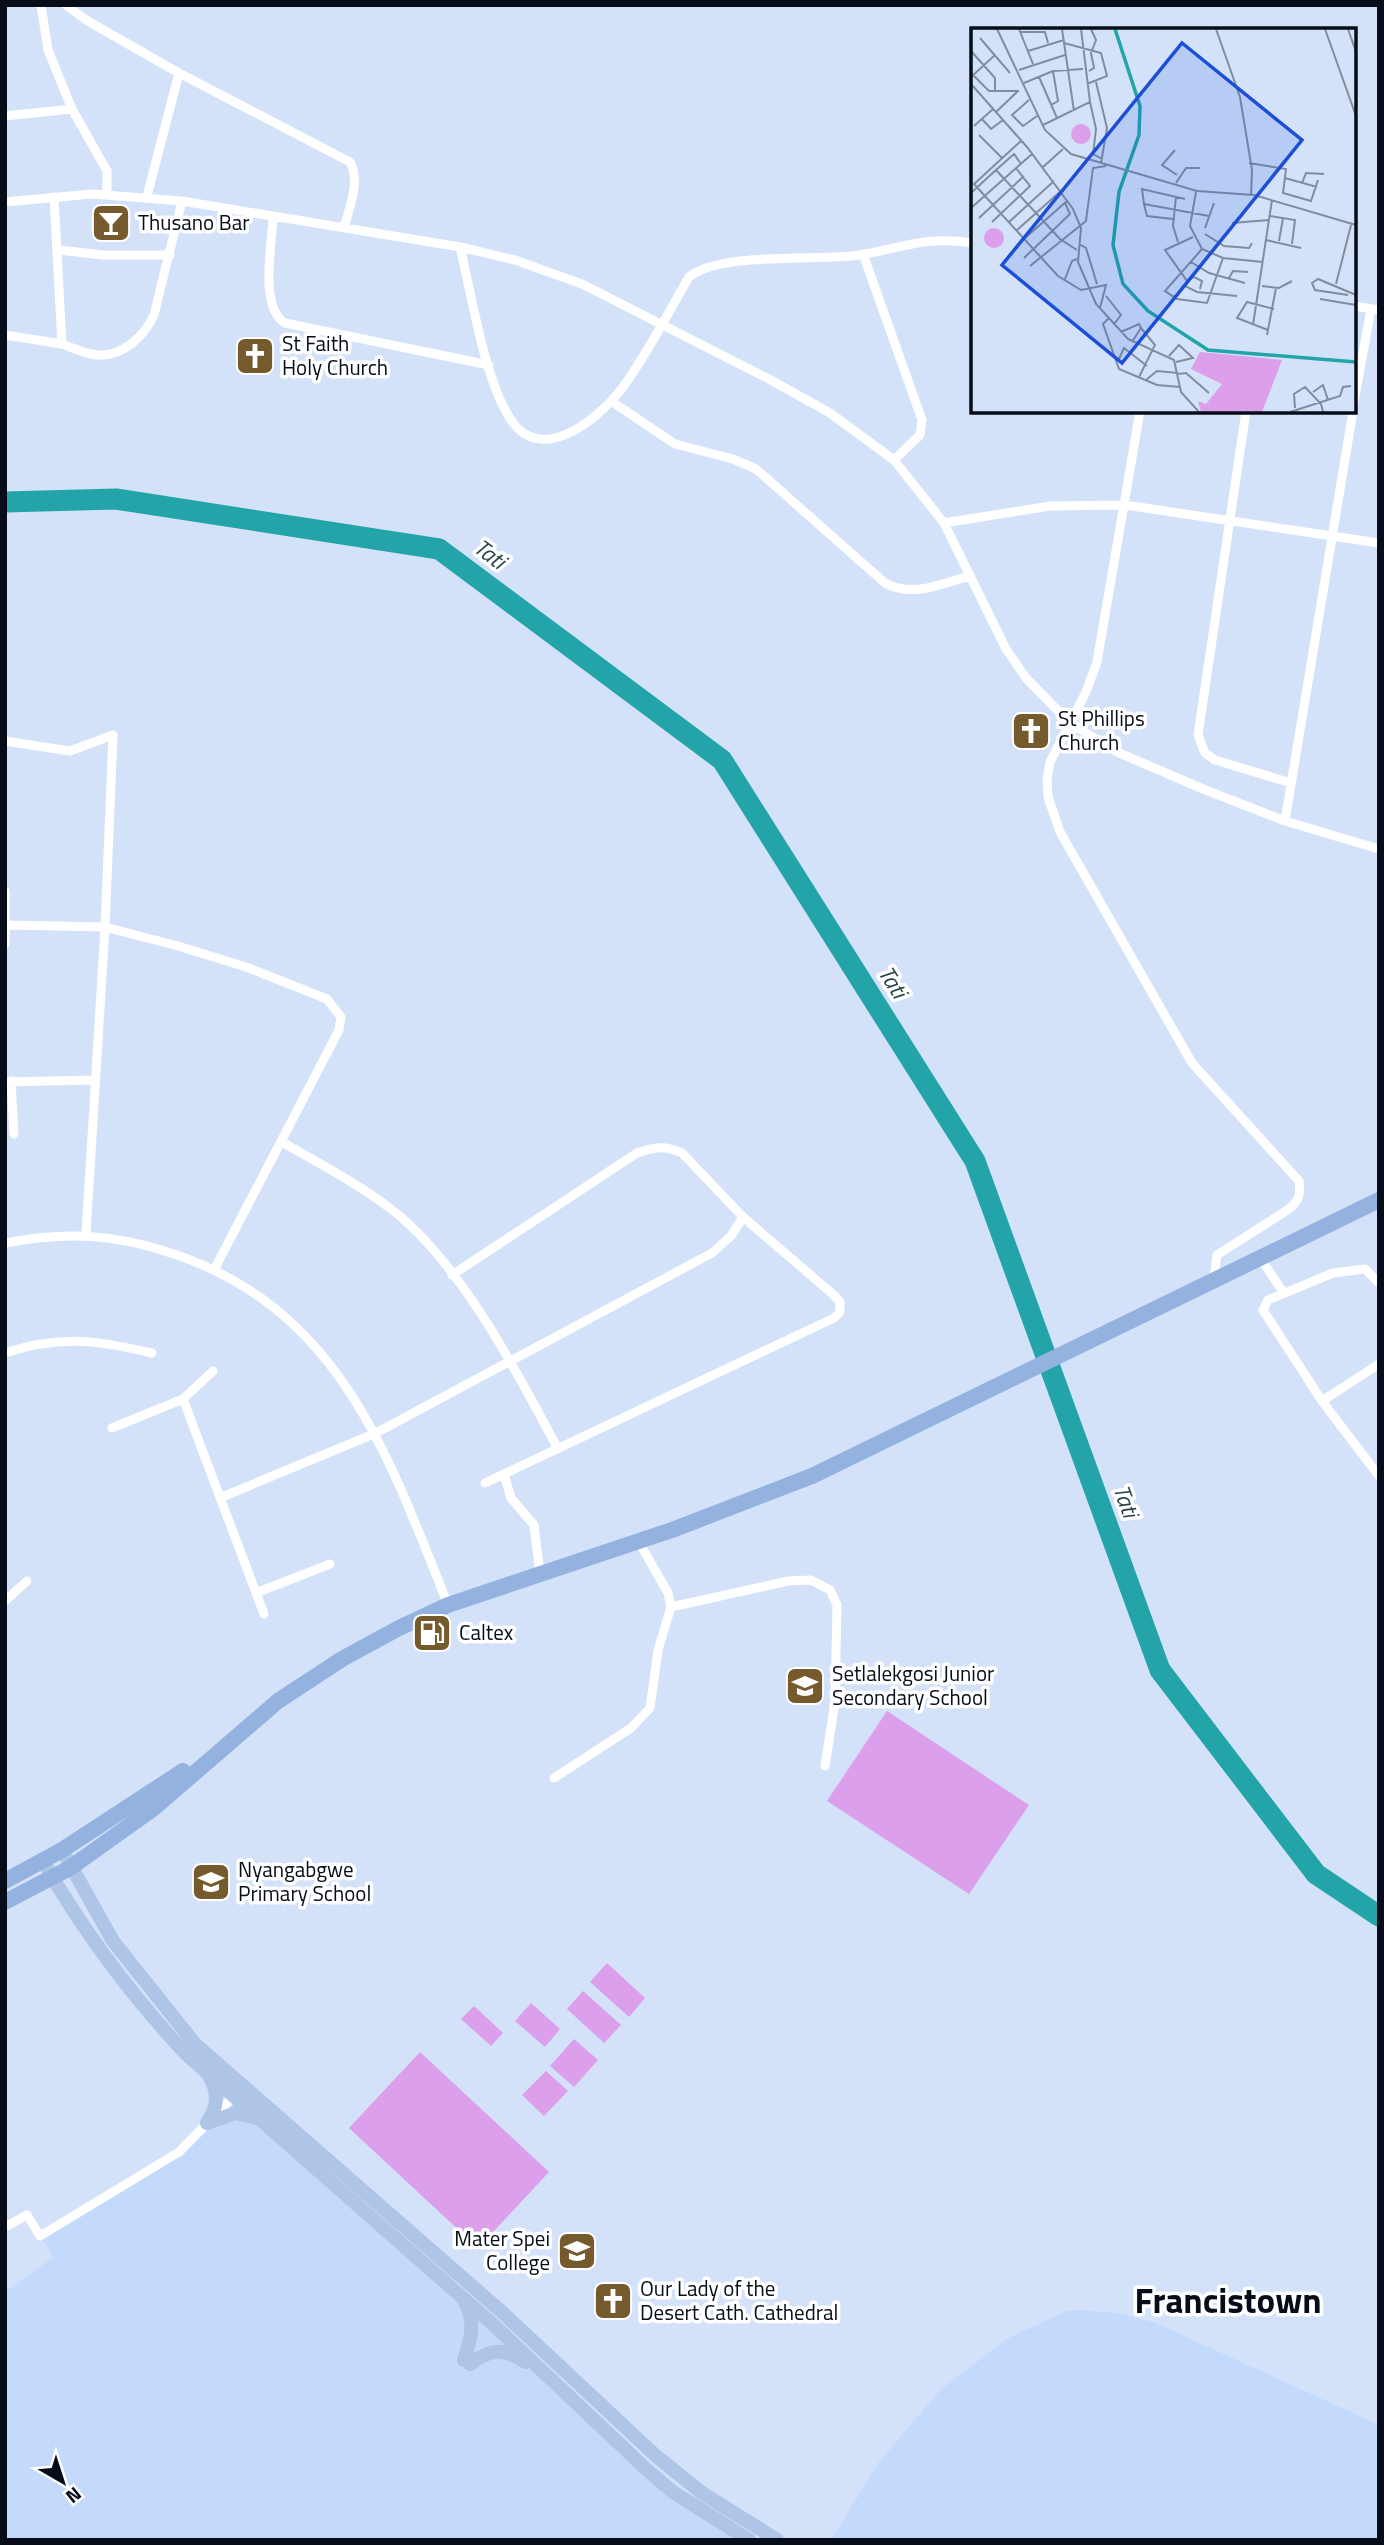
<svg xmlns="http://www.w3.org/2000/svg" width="1384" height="2545" font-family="'Titillium Web',sans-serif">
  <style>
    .built { fill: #c3dafd }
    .green { fill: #db9feb }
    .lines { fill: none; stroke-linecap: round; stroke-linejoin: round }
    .river { stroke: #23a4a9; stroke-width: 21 }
    .minor { stroke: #fff; stroke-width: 9 }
    .primary { stroke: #afc5e8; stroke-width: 14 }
    .trunk { stroke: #94b2e0; stroke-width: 16 }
    .labels { text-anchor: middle; stroke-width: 7; stroke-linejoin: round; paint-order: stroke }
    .poi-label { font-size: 21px; fill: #060d19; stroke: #fff; text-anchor: start }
    .water-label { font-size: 23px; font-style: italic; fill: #2a4445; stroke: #fff }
    .town-label { font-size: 35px; font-weight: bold; fill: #060d19; stroke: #fff }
    .inset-river { fill: none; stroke: #23a4a9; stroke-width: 3.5 }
    .inset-road { fill: none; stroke: #818d9f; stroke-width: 2 }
    .view { fill: #1d4ed8; fill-opacity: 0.15; stroke: #1d4ed8; stroke-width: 3.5 }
    .inset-edge { fill: none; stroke: #060d19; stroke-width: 3.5 }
  </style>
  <rect width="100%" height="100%" fill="#d3e2f9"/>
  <path class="built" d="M 234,2096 L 646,2469 L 749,2540 L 5,2540 L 5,2292 L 54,2257 L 40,2236 L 153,2170 Z
    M 1080,2310 L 1117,2313 L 1156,2323 L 1379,2425 L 1379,2540 L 831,2540 L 879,2462 L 942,2388 L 1008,2338 L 1067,2311 Z"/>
  <path class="green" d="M 887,1711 L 1029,1805 L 969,1894 L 827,1801 Z
    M 607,1963 L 645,1998 L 629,2017 L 590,1982 Z
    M 583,1991 L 621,2025 L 604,2043 L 567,2009 Z
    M 531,2003 L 560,2029 L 545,2047 L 515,2021 Z
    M 474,2006 L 503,2033 L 491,2046 L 461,2019 Z
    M 574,2039 L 598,2060 L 574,2087 L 550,2066 Z
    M 420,2052 L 549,2172 L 478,2248 L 349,2128 Z
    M 546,2071 L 568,2091 L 544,2116 L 522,2095 Z"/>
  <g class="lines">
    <path class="river" d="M 5,502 L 116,499 L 439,549 L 722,760 L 975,1161 L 1160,1670 L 1316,1874 L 1379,1916"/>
    <path class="minor" d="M 66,5 L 86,20 L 179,73 L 350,162 C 361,181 349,208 344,228
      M 72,109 L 107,171 L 107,194
      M 5,116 L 72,109 L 48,50 L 41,5
      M 147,196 L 179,73
      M 54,197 L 62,344 C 74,348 86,355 99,355 C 124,356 145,335 154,315 L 182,201
      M 5,202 L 92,194 L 182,201 L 460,247 L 515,260 L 582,284 L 769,379 L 830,413 L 894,460 L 944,523 L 1006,649 L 1026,678 L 1070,723 L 1117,752 L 1203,789 L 1285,821 L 1379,849
      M 273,217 C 272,244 259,308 285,323 L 489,365
      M 460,247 C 472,296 484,379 511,420 C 541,465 596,421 620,391 C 646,356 667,315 689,277 C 718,253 811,260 852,256 C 900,250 919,235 973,243
      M 59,250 L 103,255 L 170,255
      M 863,254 L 922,420 L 920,435 L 894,460
      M 1354,306 L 1379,310
      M 5,335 L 62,344
      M 611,401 L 675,444 L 733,459 L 756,469 L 885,583 C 912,598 941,584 969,576
      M 1354,402 L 1371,309
      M 1140,411 L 1097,662 L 1086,692 L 1050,762 L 1047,779 L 1048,797 L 1060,832 L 1192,1063 L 1299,1181 C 1301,1195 1299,1200 1289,1209 L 1217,1255 L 1214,1278
      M 1246,411 L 1198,735 L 1205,753 L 1215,760 L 1291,783
      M 944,523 L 1050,506 L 1125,505 L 1379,543
      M 5,741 L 70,751 L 113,735 L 105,927 L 86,1234
      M 1285,821 L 1353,411
      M 5,891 L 5,944
      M 7,925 L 105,927 L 178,946 L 246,967 L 327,999 L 341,1017 L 339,1030 L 215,1268
      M 11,1081 L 14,1134
      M 5,1082 L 95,1080
      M 282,1142 C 318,1163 357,1183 391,1209 C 461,1263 517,1372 558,1449
      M 5,1243 C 68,1231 116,1234 177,1255 C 341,1312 389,1457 448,1605
      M 1259,1256 L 1283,1292
      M 1379,1283 L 1365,1269 L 1333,1273 L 1268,1300 L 1263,1310 L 1322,1401 L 1379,1476
      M 5,1353 C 60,1335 97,1340 152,1353
      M 183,1399 L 264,1614
      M 1322,1401 L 1379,1364
      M 112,1428 L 183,1399 L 213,1371
      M 504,1474 L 511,1498 L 534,1525 L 540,1573
      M 485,1483 L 834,1318 L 840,1312 L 840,1302 L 835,1296 L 743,1217
      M 222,1497 L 376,1433 L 712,1253 L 731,1236 L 743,1217 L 682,1153 C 665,1145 654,1147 637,1153 L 452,1275
      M 256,1593 L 330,1564
      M 5,1601 L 27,1581
      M 671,1607 L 788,1581 L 811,1580 L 830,1590 L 837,1605 L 835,1702 L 825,1766
      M 554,1778 L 631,1728 L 650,1708 L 658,1650 L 671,1607 L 668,1593 L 639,1542
      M 5,2227 L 27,2215 L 40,2236 L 179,2152 L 236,2094"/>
    <path class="primary" d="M 62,1850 L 113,1941 L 195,2044 L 504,2314 L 656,2456 L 702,2493 L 777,2540
      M 43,1861 C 83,1931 131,1995 186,2054 L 496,2327 L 646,2469 L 673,2492 L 749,2540
      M 207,2123 L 236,2113 L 257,2118
      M 207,2123 C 218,2107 219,2093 209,2076
      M 464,2360 C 471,2339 476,2323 465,2302
      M 470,2364 C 491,2348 504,2348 526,2362"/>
    <path class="trunk" d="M 5,1881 L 62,1850 L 183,1771
      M 5,1902 L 70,1868 L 154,1808 L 278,1701 L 342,1659 L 399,1628 L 448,1605 L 672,1530 L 812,1476 L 1379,1200"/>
  </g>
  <defs>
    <g id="bar-square" transform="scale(2.0125)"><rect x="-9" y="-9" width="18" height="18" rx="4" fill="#745a2c" stroke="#fff"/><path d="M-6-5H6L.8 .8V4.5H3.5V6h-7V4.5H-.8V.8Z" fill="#fff"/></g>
    <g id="church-square" transform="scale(2.0125)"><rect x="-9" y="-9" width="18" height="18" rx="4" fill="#745a2c" stroke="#fff"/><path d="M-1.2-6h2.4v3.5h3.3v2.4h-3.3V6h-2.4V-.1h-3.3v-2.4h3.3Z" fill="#fff"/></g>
    <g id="fuel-square" transform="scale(2.0125)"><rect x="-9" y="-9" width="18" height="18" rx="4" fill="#745a2c" stroke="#fff"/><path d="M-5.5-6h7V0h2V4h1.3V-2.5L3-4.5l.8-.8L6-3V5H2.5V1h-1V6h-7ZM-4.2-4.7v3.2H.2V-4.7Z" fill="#fff"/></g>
    <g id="school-square" transform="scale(2.0125)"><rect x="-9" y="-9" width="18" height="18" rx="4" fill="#745a2c" stroke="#fff"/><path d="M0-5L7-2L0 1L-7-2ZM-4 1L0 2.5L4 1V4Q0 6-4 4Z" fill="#fff"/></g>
  </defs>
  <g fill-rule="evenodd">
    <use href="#bar-square" x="111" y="223"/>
    <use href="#church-square" x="255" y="356"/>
    <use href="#church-square" x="1031" y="731"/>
    <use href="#fuel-square" x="432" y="1633"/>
    <use href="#school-square" x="805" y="1686"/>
    <use href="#school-square" x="211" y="1882"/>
    <use href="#school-square" x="577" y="2251"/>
    <use href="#church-square" x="613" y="2301"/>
  </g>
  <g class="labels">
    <g class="poi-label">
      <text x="138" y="230">Thusano Bar</text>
      <text x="282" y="351">St Faith<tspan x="282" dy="24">Holy Church</tspan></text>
      <text x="1058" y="726">St Phillips<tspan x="1058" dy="24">Church</tspan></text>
      <text x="459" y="1640">Caltex</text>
      <text x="832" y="1681">Setlalekgosi Junior<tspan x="832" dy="24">Secondary School</tspan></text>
      <text x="238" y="1877">Nyangabgwe<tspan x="238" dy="24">Primary School</tspan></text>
      <text x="550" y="2246" text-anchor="end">Mater Spei<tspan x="550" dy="24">College</tspan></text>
      <text x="640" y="2296">Our Lady of the<tspan x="640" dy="24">Desert Cath. Cathedral</tspan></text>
    </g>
    <g class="water-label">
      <text transform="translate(490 554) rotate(37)" y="8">Tati</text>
      <text transform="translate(893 982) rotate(58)" y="8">Tati</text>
      <text transform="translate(1126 1501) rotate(70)" y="8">Tati</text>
    </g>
    <g class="town-label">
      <text x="1228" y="2313">Francistown</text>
    </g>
  </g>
  <g transform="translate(971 28)">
    <rect width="385" height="385" fill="#d3e2f9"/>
    <path d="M100 106a10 10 0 1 1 20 0a10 10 0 1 1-20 0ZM13 210a10 10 0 1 1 20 0a10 10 0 1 1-20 0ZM 229,324 L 311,332 L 291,384 L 230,384 L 227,373 L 235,376 L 251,356 L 220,341 Z" fill="#db9feb"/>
    <path class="inset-river" d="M 144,1 L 169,78 L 168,107 L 148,164 L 142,217 L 152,256 L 177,283 L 237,322 L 385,334"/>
    <path class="inset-road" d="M 26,1 L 74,102 L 100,126 L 226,163 L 283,167 L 385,197M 48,1 L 62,36M 91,1 L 103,83M 245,1 L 269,69 L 281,142 L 280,168M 354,1 L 385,88M 377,1 L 385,24M 50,4 L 74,4 L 77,15M 9,10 L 39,45M 93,15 L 130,25 L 136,48 L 116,56M 0,23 L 24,50 L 24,64M 57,23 L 93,12M 48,42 L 94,27M 118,43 L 123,40 L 120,25 L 125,12 L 120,1M 0,45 L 18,63 L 48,63M 0,49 L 24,27M 68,49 L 86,90M 125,54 L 136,100 L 130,135M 53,55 L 82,43 L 112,41M 0,56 L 56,119 L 102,181 L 110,200 L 107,234 L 125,276 L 157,311 L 203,332 L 210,364 L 228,384M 58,72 L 41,87 L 52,98 L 66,88M 119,74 L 125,101 L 122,126 L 131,131M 80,77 L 87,73 L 82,43M 25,84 L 47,63M 11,91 L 20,101 L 32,92M 72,97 L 119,74 L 110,1M 3,98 L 22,81M 8,107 L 31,130M 51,112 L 3,156 L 87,248 L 110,262 L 135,257 L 129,280M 204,122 L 191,137 L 206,147M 278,135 L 315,141 L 312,165 L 340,173 L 347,152M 72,139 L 92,121M 25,142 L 43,126 L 50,136M 314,150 L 346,159M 205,155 L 215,140 L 229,140M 331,155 L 335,145 L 353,146M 225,164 L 219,198 L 231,221 L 252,230 L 292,234M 0,165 L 25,142 L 89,211 L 106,222M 205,169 L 202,198 L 207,214M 173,176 L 171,161 L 214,171M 0,180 L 61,126M 299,188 L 324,192 L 321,216M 8,190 L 53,148M 202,191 L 176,188 L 173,176 L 238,188M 21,194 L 59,158 L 45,140M 38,194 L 83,153M 261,195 L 298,192M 234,200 L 243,175M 46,202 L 91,162M 234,206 L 253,218 L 278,220 L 281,215M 222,209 L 194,222 L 216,253 L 214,258 L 226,264 L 266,268M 54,210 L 96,173M 295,212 L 330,220M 308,213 L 312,190M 108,216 L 115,220 L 126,256M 231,221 L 194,263 L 206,271 L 236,275 L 252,230M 53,230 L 99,186 L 94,175M 220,234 L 238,245 L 274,255M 59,238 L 115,193 L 122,140 L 135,138M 258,250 L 262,243 L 277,244M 94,251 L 101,233 L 106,231M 216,253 L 223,249 L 231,253 L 229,261M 365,256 L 380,197M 291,258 L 308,260 L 321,253M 377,267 L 344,262 L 341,255 L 347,251 L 385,267M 135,268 L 150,287 L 143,296M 349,271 L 385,277M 138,290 L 132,296 L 148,341 L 186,357 L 209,359M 282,297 L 301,172M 297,302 L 266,290 L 276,274 L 303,281M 150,304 L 168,296 L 170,300 L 161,314M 296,307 L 305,260M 198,328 L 208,317 L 222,330 L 205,334M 147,333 L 153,320 L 176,338M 207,346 L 215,345 L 238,365M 168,349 L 184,317 L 170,300M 175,352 L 186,343 L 207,345M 342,364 L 352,357 L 357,372M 324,380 L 323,366 L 334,359 L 350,376 L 352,384M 319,384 L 369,368 L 372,359 L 380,358"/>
    <path class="view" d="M 211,15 L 331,112 L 151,335 L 31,237 Z"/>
    <rect width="385" height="385" class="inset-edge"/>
  </g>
  <rect width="1384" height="2545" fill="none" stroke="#060d19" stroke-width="14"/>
  <g transform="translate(63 2482) rotate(141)" stroke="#ffffff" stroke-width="5" paint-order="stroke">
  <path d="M0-5L12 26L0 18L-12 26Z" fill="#060d19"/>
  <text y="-10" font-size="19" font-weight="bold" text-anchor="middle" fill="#060d19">N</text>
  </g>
</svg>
